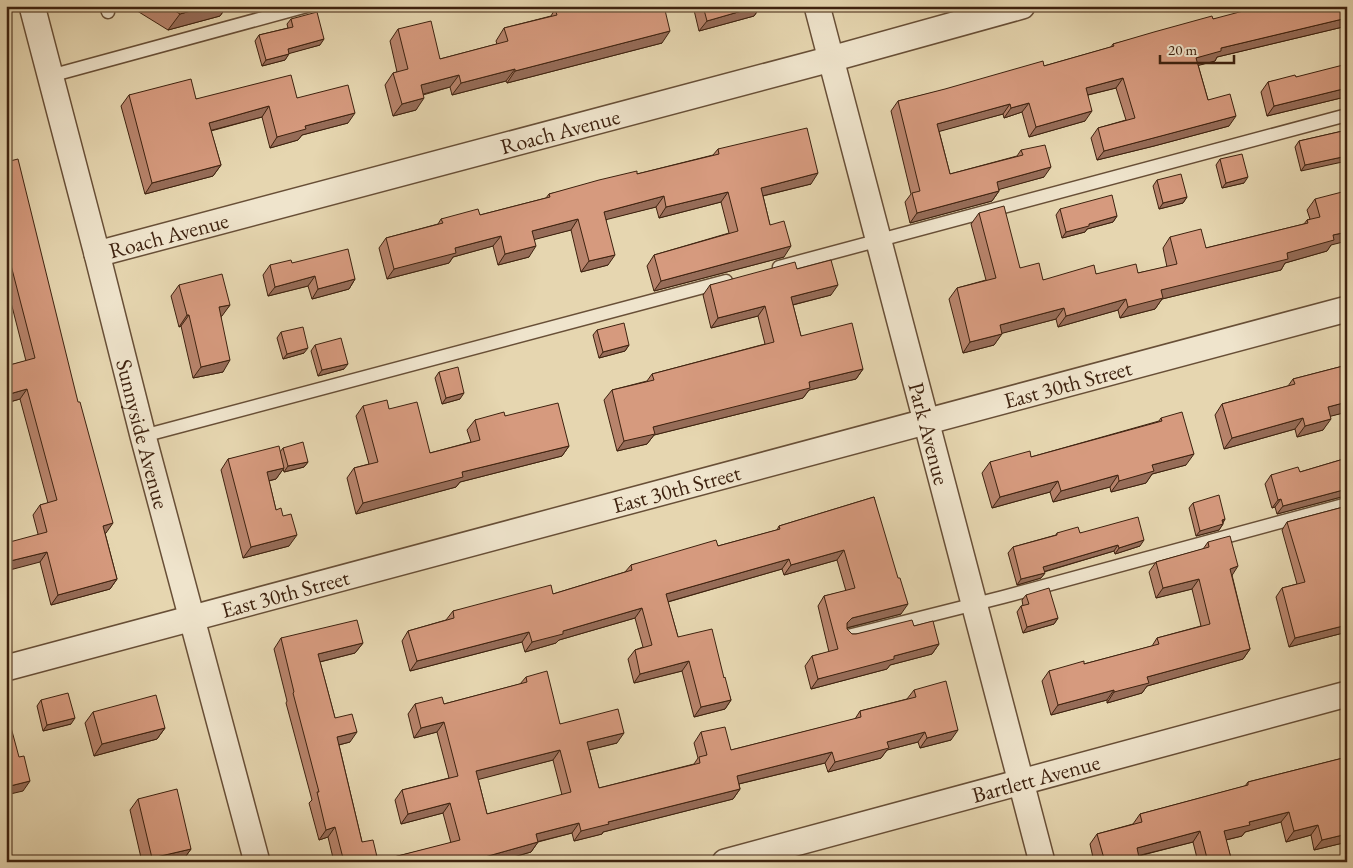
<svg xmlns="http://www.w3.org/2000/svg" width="1353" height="868" font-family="'EB Garamond',serif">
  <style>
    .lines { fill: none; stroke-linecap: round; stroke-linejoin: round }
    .lane-casing { stroke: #684f37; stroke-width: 15 }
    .street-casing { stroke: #684f37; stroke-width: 28 }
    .lane { stroke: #efe4cc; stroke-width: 12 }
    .street { stroke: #efe4cc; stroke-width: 25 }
    .wall { fill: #b8846c; stroke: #3e220f; fill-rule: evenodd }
    .shaded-wall { fill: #966c58; stroke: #3e220f }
    .building { fill: #d69a7e; stroke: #3e220f; fill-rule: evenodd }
    .labels { text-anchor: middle; stroke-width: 5; stroke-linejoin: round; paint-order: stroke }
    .street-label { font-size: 22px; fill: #3e220f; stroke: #efe4cc }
  </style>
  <rect width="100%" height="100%" fill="#e6d6b0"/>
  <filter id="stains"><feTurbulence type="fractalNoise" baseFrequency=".004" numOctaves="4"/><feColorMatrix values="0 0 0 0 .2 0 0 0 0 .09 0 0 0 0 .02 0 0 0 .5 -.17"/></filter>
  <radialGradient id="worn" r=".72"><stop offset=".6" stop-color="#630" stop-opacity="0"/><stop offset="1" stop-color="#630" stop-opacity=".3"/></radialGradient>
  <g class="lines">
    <g class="lane-casing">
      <path id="lane" d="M 106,6 L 108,12
        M 50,76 L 307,6
        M 779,267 L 1347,115
        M 143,436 L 726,281
        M 848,636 L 1003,597 L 1347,504"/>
    </g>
    <g class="street-casing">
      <g id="street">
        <path id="s1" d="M 32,6 L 97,254 L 143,436 L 257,862"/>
        <path id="s2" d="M 817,6 L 1042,862"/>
        <path id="s3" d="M 97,254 L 831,59 L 1022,6"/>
        <path id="s4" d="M 6,668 L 1347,309"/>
        <path id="s5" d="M 725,862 L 1347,694"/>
      </g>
    </g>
    <use href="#lane" class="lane"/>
    <use href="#street" class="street"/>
  </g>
  <path class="wall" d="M 136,6 L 227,6 L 220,16 L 168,30 L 134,9 Z
    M 693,6 L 761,6 L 754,16 L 699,31 Z
    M 1347,6 L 1347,26 L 1217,57 L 1215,61 L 1198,65 L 1208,100 L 1229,126 L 1154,146 L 1097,160 L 1091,138 L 1098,128 L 1126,120 L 1116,88 L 1088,95 L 1085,121 L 1029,137 L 1022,112 L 1004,118 L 1003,114 L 939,131 L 950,174 L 1017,156 L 1021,150 L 1044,177 L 999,189 L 999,191 L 992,201 L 910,223 L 905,202 L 911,194 L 891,111 L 898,101 L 1044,66 L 1111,47 L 1113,44 L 1213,19 Z
    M 555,9 L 662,43 L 507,83 L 506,81 L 452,95 L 450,87 L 423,95 L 416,110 L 393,116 L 385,85 L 393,73 L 397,72 L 390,41 L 398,29 L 440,59 L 497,44 L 496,41 L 504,28 L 551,16 Z
    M 291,19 L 320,45 L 289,53 L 285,60 L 262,66 L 255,41 L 259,35 L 288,28 L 287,24 Z
    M 1296,77 L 1345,97 L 1267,116 L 1261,92 L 1268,82 Z
    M 129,95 L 196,99 L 297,98 L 348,123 L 302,135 L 298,140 L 270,148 L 262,117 L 211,131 L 221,165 L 213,176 L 145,194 L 121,106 Z
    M 1347,130 L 1301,171 L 1295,147 L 1299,141 Z
    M 718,149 L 811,184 L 763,196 L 770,225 L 784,257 L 654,291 L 647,266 L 654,255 L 729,233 L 721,202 L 659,218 L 656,207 L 606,219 L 608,265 L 581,272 L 571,230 L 534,239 L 529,257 L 498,265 L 493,246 L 453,257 L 449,263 L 387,279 L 379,248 L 386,238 L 438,224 L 441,219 L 480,215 L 546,198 L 549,194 L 637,174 L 713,155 Z
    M 1220,159 L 1244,183 L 1222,188 L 1216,165 Z
    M 6,162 L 106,533 L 105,533 L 117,579 L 110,589 L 51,605 L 40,562 L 38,534 L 33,515 L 40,505 L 48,503 L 20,399 L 6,403 L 6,366 L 26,361 L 6,283 Z
    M 1157,180 L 1187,197 L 1183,203 L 1159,209 L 1153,186 Z
    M 1315,199 L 1331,245 L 1327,251 L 1285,263 L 1281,270 L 1162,299 L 1155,309 L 1120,318 L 1118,310 L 1058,327 L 1056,319 L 1002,333 L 994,345 L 963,353 L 949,299 L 957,288 L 986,280 L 971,224 L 979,213 L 1020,268 L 1043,280 L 1096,274 L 1138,273 L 1167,267 L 1163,248 L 1170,237 L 1206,248 L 1304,224 L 1307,220 L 1310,219 L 1307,210 Z
    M 1060,209 L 1117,216 L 1113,222 L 1087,229 L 1085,232 L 1062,238 L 1056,215 Z
    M 270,265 L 355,279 L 349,289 L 312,299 L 308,286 L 268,296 L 263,275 Z
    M 797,269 L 831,295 L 793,305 L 801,336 L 863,369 L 856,379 L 809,390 L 803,398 L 654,435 L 647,444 L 617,451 L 604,400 L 612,390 L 647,381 L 652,374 L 765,344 L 758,316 L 711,328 L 703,295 L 710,285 Z
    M 179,285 L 230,305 L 221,316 L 223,372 L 193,378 L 181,326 L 179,327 L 171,296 Z
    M 597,330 L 629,345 L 625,351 L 599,358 L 593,335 Z
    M 281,332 L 304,353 L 283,359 L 277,338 Z
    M 315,345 L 344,369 L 318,376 L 311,351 Z
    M 1347,365 L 1347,412 L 1330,416 L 1323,430 L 1297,437 L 1295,429 L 1224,449 L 1215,415 L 1222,404 L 1288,386 L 1293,379 Z
    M 439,372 L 460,399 L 442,404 L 435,378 Z
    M 363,406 L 389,409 L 430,453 L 471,442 L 467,430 L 475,420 L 505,416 L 569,446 L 562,456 L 460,482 L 456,487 L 356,514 L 347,478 L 354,468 L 369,464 L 356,416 Z
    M 1161,418 L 1186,465 L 1152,474 L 1146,483 L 1111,492 L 1110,487 L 1053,502 L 1050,492 L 992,508 L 982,473 L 990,462 L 1031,457 L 1159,421 Z
    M 283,448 L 308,462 L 304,467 L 284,472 L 283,469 L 276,479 L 269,481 L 276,510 L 289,546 L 243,558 L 221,470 L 228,459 L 280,452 Z
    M 1347,458 L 1347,497 L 1345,496 L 1277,514 L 1275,507 L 1272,508 L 1265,484 L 1271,475 L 1300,472 Z
    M 874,497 L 901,614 L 847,628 L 847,629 L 852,634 L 856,634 L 914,626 L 939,644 L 932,654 L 890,665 L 887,669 L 811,689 L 805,666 L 812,656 L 829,652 L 818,606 L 824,596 L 846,591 L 837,560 L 784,575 L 782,569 L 668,602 L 678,637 L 724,678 L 731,700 L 725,709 L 694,717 L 682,671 L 634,683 L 628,659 L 635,650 L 643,647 L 635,618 L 559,640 L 556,643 L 525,652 L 522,642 L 410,671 L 402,641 L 408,631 L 446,620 L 453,611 L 553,594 L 625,572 L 631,565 L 718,546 L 777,530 L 779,526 Z
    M 1193,503 L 1225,519 L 1223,523 L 1223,524 L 1219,530 L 1196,536 L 1189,508 Z
    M 1347,506 L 1347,632 L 1289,647 L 1276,597 L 1282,588 L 1297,584 L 1282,530 L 1287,522 Z
    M 1057,533 L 1080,533 L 1140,546 L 1115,554 L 1114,551 L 1044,572 L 1045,573 L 1041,578 L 1017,585 L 1008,553 L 1013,547 L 1056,535 Z
    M 1208,542 L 1232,575 L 1250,649 L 1243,659 L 1147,686 L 1142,693 L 1107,703 L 1107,700 L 1051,715 L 1042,681 L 1049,671 L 1084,664 L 1152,646 L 1157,638 L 1201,626 L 1192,589 L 1156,598 L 1149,572 L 1156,562 L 1203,549 Z
    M 1026,595 L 1058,618 L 1054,624 L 1023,633 L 1017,612 L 1021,606 L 1023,606 L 1022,600 Z
    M 281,638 L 363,643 L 355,653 L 320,662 L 335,718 L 350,742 L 339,745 L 362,842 L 378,861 L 451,843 L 443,813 L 401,824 L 395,800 L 402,790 L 449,778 L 437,732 L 414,738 L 408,714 L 415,704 L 444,704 L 520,684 L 526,677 L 560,724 L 617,743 L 589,750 L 599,788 L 694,764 L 698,758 L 694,743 L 701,732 L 731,750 L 855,719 L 860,711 L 907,699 L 914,690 L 951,740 L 920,748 L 918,742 L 887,750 L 881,758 L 828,772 L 825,763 L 739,784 L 740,789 L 733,799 L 603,832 L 602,834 L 574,841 L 572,833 L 538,842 L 531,852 L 496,862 L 334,862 L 328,837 L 319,840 L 309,803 L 312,800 L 286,703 L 287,701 L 274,649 ZM 553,760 L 562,795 L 487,814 L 478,779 Z
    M 41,700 L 71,724 L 43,731 L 37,706 Z
    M 93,712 L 165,728 L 157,739 L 94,756 L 85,723 Z
    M 1347,757 L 1347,838 L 1343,843 L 1314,850 L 1311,835 L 1286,842 L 1281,822 L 1245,832 L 1242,836 L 1226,840 L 1232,862 L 1198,862 L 1193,842 L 1139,856 L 1140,862 L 1094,862 L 1090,844 L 1097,834 L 1133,824 L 1140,814 L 1245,786 L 1248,782 Z
    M 138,799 L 191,849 L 183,860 L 174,862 L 142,862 L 130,810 Z"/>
  <path class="shaded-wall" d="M 208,6 L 227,6 L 220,16 L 168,30 L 180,14 Z
    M 759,6 L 761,6 L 754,16 L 699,31 L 707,21 Z
    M 1347,18 L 1347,26 L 1217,57 L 1215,61 L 1189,68 L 1196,58 L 1221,48 Z
    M 670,31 L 662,43 L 507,83 L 515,71 Z
    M 324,39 L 320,45 L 284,55 L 288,49 Z
    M 289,54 L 285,60 L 262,66 L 266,60 Z
    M 515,69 L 506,81 L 452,95 L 461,83 Z
    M 459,75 L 450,87 L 412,97 L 421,85 Z
    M 1123,78 L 1116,88 L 1079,97 L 1086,88 Z
    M 1347,88 L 1347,94 L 1345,97 L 1267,116 L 1274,106 Z
    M 424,98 L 416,110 L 393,116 L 402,104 Z
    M 1029,103 L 1022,112 L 1004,118 L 1011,108 Z
    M 1010,104 L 1003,114 L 930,134 L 937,124 Z
    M 269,106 L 262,117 L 201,133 L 209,123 Z
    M 1092,111 L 1085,121 L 1029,137 L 1036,127 Z
    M 355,113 L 348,123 L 302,135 L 298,140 L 270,148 L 277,137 L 305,126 Z
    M 1236,116 L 1229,126 L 1154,146 L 1097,160 L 1104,151 Z
    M 1347,156 L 1347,161 L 1301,171 L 1305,165 Z
    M 221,165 L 213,176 L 145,194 L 152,183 Z
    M 1051,167 L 1044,177 L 990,192 L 997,182 Z
    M 818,173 L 811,184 L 754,198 L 761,188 Z
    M 1248,177 L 1244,183 L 1222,188 L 1226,183 Z
    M 999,191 L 992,201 L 910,223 L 917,213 Z
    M 728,192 L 721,202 L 659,218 L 666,207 Z
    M 664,196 L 656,207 L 597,222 L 604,212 Z
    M 1187,197 L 1183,203 L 1159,209 L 1163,203 Z
    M 1117,216 L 1113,222 L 1087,229 L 1085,232 L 1062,238 L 1066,232 L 1089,224 Z
    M 578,219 L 571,230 L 525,242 L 532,231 Z
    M 1347,232 L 1347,241 L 1331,245 L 1327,251 L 1285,263 L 1281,270 L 1162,299 L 1155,309 L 1120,318 L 1128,307 L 1161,290 L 1287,253 L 1333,235 Z
    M 501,236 L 493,246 L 453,257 L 449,263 L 387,279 L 394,269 L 455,248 Z
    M 536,246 L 529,257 L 498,265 L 505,254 Z
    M 791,246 L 784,257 L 654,291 L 661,281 Z
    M 615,255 L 608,265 L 581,272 L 589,261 Z
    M 315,276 L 308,286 L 268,296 L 275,287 Z
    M 355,279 L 349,289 L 312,299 L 318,289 Z
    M 838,285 L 831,295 L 784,307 L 791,297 Z
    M 1126,299 L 1118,310 L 1058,327 L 1066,316 Z
    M 230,305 L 222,316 L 211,319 L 219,307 Z
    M 765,306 L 758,316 L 711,328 L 718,318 Z
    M 1064,308 L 1056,319 L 992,336 L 1000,325 Z
    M 187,315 L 189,315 L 181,326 L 179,327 Z
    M 1002,334 L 994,345 L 963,353 L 970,342 Z
    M 629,345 L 625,351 L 599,358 L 603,352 Z
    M 308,348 L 304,353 L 283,359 L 287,354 Z
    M 230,360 L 223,372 L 193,378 L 201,367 Z
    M 348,364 L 344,369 L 318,376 L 322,370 Z
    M 863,369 L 856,379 L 809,390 L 803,398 L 654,435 L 647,444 L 617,451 L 624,441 L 653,427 L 809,382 Z
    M 27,389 L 20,399 L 6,403 L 6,395 Z
    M 464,393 L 460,399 L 442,404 L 446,398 Z
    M 1347,402 L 1347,412 L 1320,419 L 1328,407 Z
    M 1303,418 L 1295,429 L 1224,449 L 1232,438 Z
    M 1331,419 L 1323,430 L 1297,437 L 1305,426 Z
    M 569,446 L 562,456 L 460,482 L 456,487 L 356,514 L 363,503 L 462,472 Z
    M 1194,454 L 1186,465 L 1152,474 L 1146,483 L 1111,492 L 1119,481 L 1152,465 Z
    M 308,462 L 304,467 L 284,472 L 288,466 Z
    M 284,468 L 276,479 L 259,483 L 267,472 Z
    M 1118,475 L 1110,487 L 1053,502 L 1061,491 Z
    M 1058,481 L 1050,492 L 992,508 L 1000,497 Z
    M 11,482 L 6,489 L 6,483 Z
    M 1347,489 L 1347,497 L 1345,496 L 1277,514 L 1283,506 Z
    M 1281,499 L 1275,507 L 1272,508 L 1278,500 Z
    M 1225,519 L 1221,525 L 1223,524 L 1219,530 L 1196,536 L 1200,531 Z
    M 113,523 L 106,533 L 96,536 L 103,526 Z
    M 297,535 L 289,546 L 243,558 L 251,547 Z
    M 1144,540 L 1140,546 L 1115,554 L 1119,548 Z
    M 1118,545 L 1114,551 L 1039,573 L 1043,567 Z
    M 844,550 L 837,560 L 784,575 L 791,565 Z
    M 47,552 L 40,562 L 6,571 L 6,562 Z
    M 789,559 L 782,569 L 660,604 L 666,594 Z
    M 1238,566 L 1231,577 L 1230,569 Z
    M 1045,573 L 1041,578 L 1017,585 L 1021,579 Z
    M 117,579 L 110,589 L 51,605 L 58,595 Z
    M 1199,579 L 1192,589 L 1156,598 L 1163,588 Z
    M 908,604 L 901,614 L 846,628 L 847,623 L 852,618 Z
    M 642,608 L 635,618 L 559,640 L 556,643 L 525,652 L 532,642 L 563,631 Z
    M 1058,618 L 1054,624 L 1023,633 L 1027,627 Z
    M 1347,625 L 1347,632 L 1289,647 L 1295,638 Z
    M 529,632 L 522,642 L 410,671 L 417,661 Z
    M 363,643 L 355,653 L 311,664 L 318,654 Z
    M 939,644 L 932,654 L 890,665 L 887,669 L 811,689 L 818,679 L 894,656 Z
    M 1250,649 L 1243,659 L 1147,686 L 1142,693 L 1107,703 L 1114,692 L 1147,677 Z
    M 689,661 L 682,671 L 634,683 L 640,674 Z
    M 1114,690 L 1107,700 L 1051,715 L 1058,705 Z
    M 731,700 L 725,709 L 694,717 L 701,707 Z
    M 75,718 L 71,724 L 43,731 L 47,725 Z
    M 444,722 L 437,732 L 414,738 L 421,728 Z
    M 165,728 L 157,739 L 94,756 L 102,744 Z
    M 958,730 L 951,740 L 920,748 L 927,738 Z
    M 357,732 L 350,742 L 330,747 L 337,737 Z
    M 925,732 L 918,742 L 887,750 L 881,758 L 828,772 L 835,762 L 887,742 Z
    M 624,733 L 617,743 L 580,752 L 587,742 Z
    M 560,750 L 553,760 L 469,782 L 476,771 Z
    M 832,752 L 825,763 L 730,786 L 737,776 Z
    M 30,781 L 23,791 L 6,795 L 6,787 Z
    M 740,789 L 733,799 L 603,832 L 602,834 L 574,841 L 581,831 L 608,822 Z
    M 450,803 L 443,813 L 401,824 L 408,814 Z
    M 1289,812 L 1281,822 L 1245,832 L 1242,836 L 1217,842 L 1224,831 L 1249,822 Z
    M 579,823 L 572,833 L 528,844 L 536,834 Z
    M 1318,825 L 1311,835 L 1286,842 L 1294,831 Z
    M 335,827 L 328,837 L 319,840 L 326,830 Z
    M 1200,831 L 1193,842 L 1129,858 L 1137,848 Z
    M 1347,834 L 1347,838 L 1343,843 L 1314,850 L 1322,840 Z
    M 538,842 L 531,852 L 496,862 L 467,862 Z
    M 191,849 L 183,860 L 174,862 L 149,862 L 152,858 Z"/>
  <path class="building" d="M 167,6 L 208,6 L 180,14 Z
    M 567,6 L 664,6 L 670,31 L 515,71 L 515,69 L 461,83 L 459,75 L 421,85 L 424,98 L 402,104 L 393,73 L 408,69 L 398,29 L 431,21 L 440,59 L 508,41 L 504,28 L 557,15 L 555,9 Z
    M 703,6 L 759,6 L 707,21 Z
    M 1262,6 L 1347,6 L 1347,18 L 1221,48 L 1221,51 L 1196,58 L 1208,100 L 1230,94 L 1236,116 L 1161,136 L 1104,151 L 1098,128 L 1135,118 L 1123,78 L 1086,88 L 1092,111 L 1036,127 L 1029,103 L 1011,108 L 1010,104 L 937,124 L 950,174 L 1023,155 L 1021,150 L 1045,145 L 1051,167 L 997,182 L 999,191 L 917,213 L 912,193 L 920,191 L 898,101 L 945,89 L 1043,61 L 1044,66 L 1114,46 L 1113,44 L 1154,32 L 1212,16 L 1213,19 Z
    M 317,12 L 324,39 L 288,49 L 289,54 L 266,60 L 259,35 L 293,27 L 291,19 Z
    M 1347,64 L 1347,88 L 1274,106 L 1268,82 L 1295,75 L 1296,77 Z
    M 291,75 L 297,98 L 348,85 L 355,113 L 305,126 L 306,129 L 277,137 L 269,106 L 209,123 L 221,165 L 152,183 L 129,95 L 191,79 L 196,99 Z
    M 807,128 L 818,173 L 761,188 L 770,225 L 784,221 L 791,246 L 661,281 L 654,255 L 738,231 L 728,192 L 666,207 L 664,196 L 604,212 L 615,255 L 589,261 L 578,219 L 532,231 L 536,246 L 505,254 L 501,236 L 455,248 L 456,253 L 394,269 L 386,238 L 443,223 L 441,219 L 478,209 L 480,215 L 550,197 L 549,194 L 599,180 L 637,171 L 637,174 L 719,154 L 718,149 Z
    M 1347,130 L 1347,156 L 1305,165 L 1299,141 Z
    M 1242,154 L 1248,177 L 1226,183 L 1220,159 Z
    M 18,159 L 78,402 L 80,402 L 113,523 L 103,526 L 117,579 L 58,595 L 47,552 L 6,562 L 6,543 L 47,532 L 40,505 L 57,500 L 27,389 L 6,395 L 6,366 L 35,358 L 6,246 L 6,162 Z
    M 1181,174 L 1187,197 L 1163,203 L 1157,180 Z
    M 1342,192 L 1345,203 L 1347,203 L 1347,232 L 1333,235 L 1334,240 L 1287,253 L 1288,259 L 1161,290 L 1163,298 L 1128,307 L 1126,299 L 1066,316 L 1064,308 L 1000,325 L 1002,334 L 970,342 L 957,288 L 996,278 L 979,213 L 1004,206 L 1020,268 L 1039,263 L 1043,280 L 1094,265 L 1096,274 L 1136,264 L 1138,273 L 1177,264 L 1170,237 L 1201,229 L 1206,248 L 1308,223 L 1307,220 L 1320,217 L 1315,199 Z
    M 1112,195 L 1117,216 L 1089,224 L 1089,226 L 1066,232 L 1060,209 Z
    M 348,249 L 355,279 L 318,289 L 315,276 L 275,287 L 270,265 L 291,260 L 292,263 Z
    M 831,260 L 838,285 L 791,297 L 801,336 L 852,323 L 863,369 L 809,382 L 810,388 L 653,427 L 655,434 L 624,441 L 612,390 L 654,380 L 652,374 L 774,342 L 765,306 L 718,318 L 710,285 L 795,262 L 797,269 Z
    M 222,274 L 230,305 L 219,307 L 230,360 L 201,367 L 189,315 L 187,315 L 179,285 Z
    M 624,323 L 629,345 L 603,352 L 597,330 Z
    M 303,327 L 308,348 L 287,354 L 281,332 Z
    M 341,338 L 348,364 L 322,370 L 315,345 Z
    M 1347,365 L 1347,402 L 1328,407 L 1331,419 L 1305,426 L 1303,418 L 1232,438 L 1222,404 L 1295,384 L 1293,379 Z
    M 458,367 L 464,393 L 446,398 L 439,372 Z
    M 387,400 L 389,409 L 417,402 L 430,453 L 480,440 L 475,420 L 504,412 L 505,416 L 558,403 L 569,446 L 462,472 L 463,477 L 363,503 L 354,468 L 378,462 L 363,406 Z
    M 1182,412 L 1194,454 L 1152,465 L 1154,471 L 1119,481 L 1118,475 L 1061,491 L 1058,481 L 1000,497 L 990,462 L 1030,451 L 1031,457 L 1162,421 L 1161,418 Z
    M 303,442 L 308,462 L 288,466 L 283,448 Z
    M 279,446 L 284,468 L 267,472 L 276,510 L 281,508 L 283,516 L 291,514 L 297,535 L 251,547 L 228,459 Z
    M 1347,458 L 1347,489 L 1283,506 L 1281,499 L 1278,500 L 1271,475 L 1298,467 L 1300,472 Z
    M 6,462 L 11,482 L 6,483 Z
    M 1219,495 L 1225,519 L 1222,520 L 1223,524 L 1200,531 L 1193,503 Z
    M 874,497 L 898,578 L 900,578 L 908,604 L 852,618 L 847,623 L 847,629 L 852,634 L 856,634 L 912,620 L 914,626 L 933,621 L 939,644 L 894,656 L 894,659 L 818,679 L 812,656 L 838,649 L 824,596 L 855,588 L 844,550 L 791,565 L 789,559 L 666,594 L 678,637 L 712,629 L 724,678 L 725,677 L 731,700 L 701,707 L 689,661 L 640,674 L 635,650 L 652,645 L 642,608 L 563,631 L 563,634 L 532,642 L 529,632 L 417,661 L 408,631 L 454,618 L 453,611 L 551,585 L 553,594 L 632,570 L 631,565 L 716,540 L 718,546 L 780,529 L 779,526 Z
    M 1347,506 L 1347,625 L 1295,638 L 1282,588 L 1305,582 L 1287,522 Z
    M 1138,517 L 1144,540 L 1119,548 L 1118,545 L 1043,567 L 1045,573 L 1021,579 L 1013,547 L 1057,535 L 1057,533 L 1078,527 L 1080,533 Z
    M 1230,536 L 1238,566 L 1230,569 L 1250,649 L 1147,677 L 1149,683 L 1114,692 L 1114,690 L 1058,705 L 1049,671 L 1084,661 L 1084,664 L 1159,644 L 1157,638 L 1210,624 L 1199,579 L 1163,588 L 1156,562 L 1209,547 L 1208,542 Z
    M 1049,588 L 1058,618 L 1027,627 L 1021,606 L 1029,604 L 1026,595 Z
    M 357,620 L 363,643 L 318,654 L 335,718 L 352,714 L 357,732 L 337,737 L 362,842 L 373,840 L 378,861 L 460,840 L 450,803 L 408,814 L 402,790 L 458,776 L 444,722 L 421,728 L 415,704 L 442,697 L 444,704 L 527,682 L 526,677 L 547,671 L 560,724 L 618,709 L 624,733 L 587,742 L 599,788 L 700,763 L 699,757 L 707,755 L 701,732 L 725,727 L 731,750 L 861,717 L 860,711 L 916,697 L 914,690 L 946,681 L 958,730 L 927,738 L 925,732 L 887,742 L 889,748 L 835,762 L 832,752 L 737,776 L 740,789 L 608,822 L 609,824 L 581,831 L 579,823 L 536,834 L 538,842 L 467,862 L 344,862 L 335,827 L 326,830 L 317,792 L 319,792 L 293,693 L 294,692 L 281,638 ZM 560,750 L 571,792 L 487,814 L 476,771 Z
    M 68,693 L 75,718 L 47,725 L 41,700 Z
    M 156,695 L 165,728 L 102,744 L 93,712 Z
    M 6,709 L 19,757 L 24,756 L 30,781 L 6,787 Z
    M 1347,757 L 1347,813 L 1346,814 L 1347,818 L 1347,834 L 1322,840 L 1318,825 L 1294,831 L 1289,812 L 1249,822 L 1250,825 L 1224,831 L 1232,862 L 1208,862 L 1200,831 L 1137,848 L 1140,862 L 1105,862 L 1097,834 L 1142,822 L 1140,814 L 1248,785 L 1248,782 Z
    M 177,789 L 191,849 L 152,858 L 138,799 Z"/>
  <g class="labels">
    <g class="street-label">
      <text dy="8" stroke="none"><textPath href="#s3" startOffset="479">Roach Avenue</textPath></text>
      <text dy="8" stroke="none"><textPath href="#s3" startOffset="74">Roach Avenue</textPath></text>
      <text dy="8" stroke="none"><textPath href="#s4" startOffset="1099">East 30th Street</textPath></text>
      <text dy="8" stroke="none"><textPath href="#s1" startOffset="442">Sunnyside Avenue</textPath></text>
      <text dy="8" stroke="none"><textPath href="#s2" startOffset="442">Park Avenue</textPath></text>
      <text dy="8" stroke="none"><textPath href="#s4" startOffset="694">East 30th Street</textPath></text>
      <text dy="8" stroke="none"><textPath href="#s4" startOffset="289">East 30th Street</textPath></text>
      <text dy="8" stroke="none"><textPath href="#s5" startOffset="322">Bartlett Avenue</textPath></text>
    </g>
  </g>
  <rect width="1353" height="868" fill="none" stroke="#e6d6b0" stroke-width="25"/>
  <rect x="8" y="8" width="1338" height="853" fill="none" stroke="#3e220f" stroke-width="2.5"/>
  <rect x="12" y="12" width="1328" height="843" fill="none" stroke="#3e220f"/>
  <path d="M1160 55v8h74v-8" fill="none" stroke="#3e220f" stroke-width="2.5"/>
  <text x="1168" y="55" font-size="15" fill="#3e220f" stroke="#efe4cc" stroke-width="4" paint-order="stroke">20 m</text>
  <rect width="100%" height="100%" filter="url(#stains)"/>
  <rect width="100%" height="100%" fill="url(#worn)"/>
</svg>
